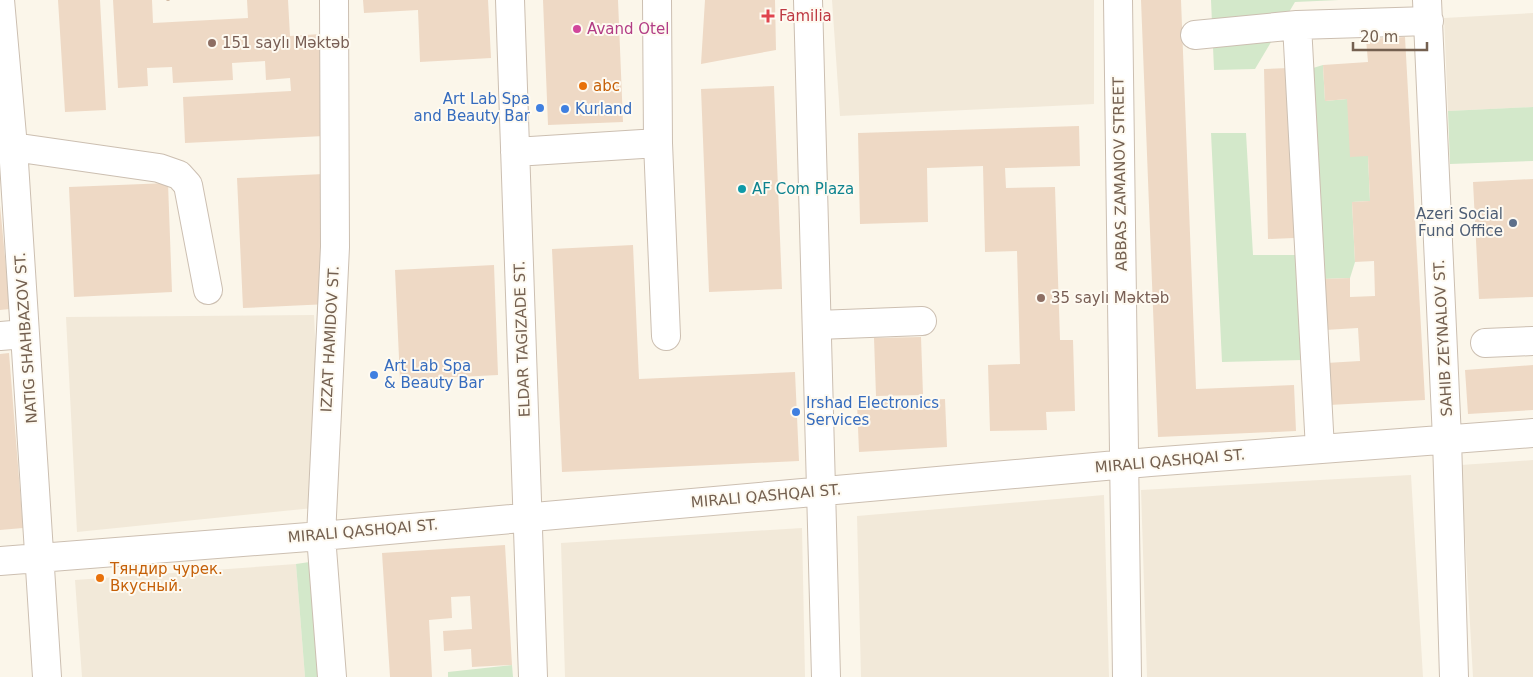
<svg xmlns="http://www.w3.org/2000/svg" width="1533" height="677" font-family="'DejaVu Sans',sans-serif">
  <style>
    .residential { fill: #f2e9d9 }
    .green { fill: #d3e8ca }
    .building { fill: #eed9c5 }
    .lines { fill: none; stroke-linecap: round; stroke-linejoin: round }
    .minor-casing { stroke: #ccbfb1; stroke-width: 30 }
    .path { stroke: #d3bda7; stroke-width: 3; stroke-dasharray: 1 4; stroke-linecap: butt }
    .minor { stroke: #fff; stroke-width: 28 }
    .health-dot { fill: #e0444e; stroke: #fefaf1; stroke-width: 2 }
    .hotel-dot { fill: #d1479c; stroke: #fefaf1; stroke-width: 2 }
    .education-dot { fill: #8d6e63; stroke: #fefaf1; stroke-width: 2 }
    .food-dot { fill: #e8710a; stroke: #fefaf1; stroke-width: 2 }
    .shop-dot { fill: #3f7fe0; stroke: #fefaf1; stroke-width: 2 }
    .culture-dot { fill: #0f9aa8; stroke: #fefaf1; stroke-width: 2 }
    .service-dot { fill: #5c6f8a; stroke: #fefaf1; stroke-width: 2 }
    .labels { text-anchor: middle; stroke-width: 4; stroke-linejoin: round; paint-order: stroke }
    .health-label { font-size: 15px; fill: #be3a42; stroke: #fefaf1; text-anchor: start }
    .hotel-label { font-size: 15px; fill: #b23c85; stroke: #fefaf1; text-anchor: start }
    .education-label { font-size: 15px; fill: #785e54; stroke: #fefaf1; text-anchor: start }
    .food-label { font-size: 15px; fill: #c56008; stroke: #fefaf1; text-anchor: start }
    .shop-label { font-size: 15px; fill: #366cbe; stroke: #fefaf1; text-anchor: start }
    .street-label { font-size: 15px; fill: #746050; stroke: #fefaf1 }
    .culture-label { font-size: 15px; fill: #0d838f; stroke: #fefaf1; text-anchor: start }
    .service-label { font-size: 15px; fill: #4e5e75; stroke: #fefaf1; text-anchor: end }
  </style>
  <rect width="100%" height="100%" fill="#fbf6ea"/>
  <path class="residential" d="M 832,0 L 1094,0 L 1094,104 L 840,116 Z
    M 1533,13 L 1533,107 L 1448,111 L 1444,18 Z
    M 314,315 L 323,507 L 77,532 L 66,317 Z
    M 1533,460 L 1533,677 L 1473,677 L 1461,465 Z
    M 1411,475 L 1423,677 L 1147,677 L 1141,490 Z
    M 1104,495 L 1109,677 L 861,677 L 857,516 Z
    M 802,528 L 805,677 L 565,677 L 561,543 Z
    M 296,564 L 305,677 L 82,677 L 75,580 Z"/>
  <path class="green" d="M 1211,0 L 1339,0 L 1295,2 L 1255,69 L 1214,70 Z
    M 1323,65 L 1325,101 L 1347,99 L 1368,156 L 1370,201 L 1352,202 L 1355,262 L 1350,278 L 1323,279 L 1313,68 Z
    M 1533,107 L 1533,161 L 1450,164 L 1448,111 Z
    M 1211,133 L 1246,133 L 1253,255 L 1302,255 L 1303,360 L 1222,362 Z
    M 323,560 L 331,677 L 305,677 L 296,564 Z
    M 512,665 L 513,677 L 448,677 L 448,672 Z"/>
  <path class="building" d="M 58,0 L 100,0 L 106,110 L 65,112 Z
    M 113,0 L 152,0 L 153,23 L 248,18 L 247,0 L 288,0 L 290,36 L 321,34 L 324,136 L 185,143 L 183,97 L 291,91 L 290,78 L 266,80 L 265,61 L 232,63 L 233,80 L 173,83 L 172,67 L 147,68 L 148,86 L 118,88 Z
    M 363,0 L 488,0 L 491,58 L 420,62 L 418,10 L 364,13 Z
    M 543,0 L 618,0 L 623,122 L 548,125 Z
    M 705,0 L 775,0 L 776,50 L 701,64 Z
    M 1141,0 L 1181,0 L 1196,389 L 1294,385 L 1296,431 L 1158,437 Z
    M 1405,37 L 1425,400 L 1329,405 L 1326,363 L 1360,361 L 1358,328 L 1325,330 L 1323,279 L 1350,278 L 1350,297 L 1375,296 L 1374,261 L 1355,262 L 1352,202 L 1370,201 L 1368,156 L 1350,157 L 1347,99 L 1325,101 L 1323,65 L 1368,62 L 1366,39 Z
    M 1289,68 L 1294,238 L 1268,239 L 1264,69 Z
    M 774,86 L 782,289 L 709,292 L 701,89 Z
    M 1079,126 L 1080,166 L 1005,168 L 1006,188 L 1055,187 L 1060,340 L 1073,340 L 1075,411 L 1046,412 L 1047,430 L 990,431 L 988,365 L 1020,364 L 1017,251 L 985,252 L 983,166 L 927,168 L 928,222 L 860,224 L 858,133 Z
    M 324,174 L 329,304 L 243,308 L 237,178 Z
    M 1533,179 L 1533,297 L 1479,299 L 1473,182 Z
    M 168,183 L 172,292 L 74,297 L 69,187 Z
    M 0,205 L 10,309 L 0,310 Z
    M 633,245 L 639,379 L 795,372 L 799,461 L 562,472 L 552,249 Z
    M 494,265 L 498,375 L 400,380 L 395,270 Z
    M 921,337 L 923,395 L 876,396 L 874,338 Z
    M 9,353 L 23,528 L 0,530 L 0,354 Z
    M 1533,365 L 1533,410 L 1468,414 L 1465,370 Z
    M 945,399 L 947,447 L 859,452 L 857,403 Z
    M 505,545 L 512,665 L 472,667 L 471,649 L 444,651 L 443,631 L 472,629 L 470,596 L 451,597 L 452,618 L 429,620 L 432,677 L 390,677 L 382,553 Z"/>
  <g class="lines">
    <g class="minor-casing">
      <path id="minor" d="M 0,0 L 13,147 L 47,677
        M 510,0 L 533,677
        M 657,0 L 658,143 L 666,336
        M 808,0 L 826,677
        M 1118,0 L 1127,677
        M 1427,0 L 1447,439 L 1454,677
        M 1195,35 L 1297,25
        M 13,147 L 159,168 L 179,175 L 188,185 L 208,290
        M 515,152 L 658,143
        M 817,325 L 922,321
        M 0,336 L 25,334
        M 1485,343 L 1533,341
        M 1320,449 L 1297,25 L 1429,21
        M 0,561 L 321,536 L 1150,462 L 1533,433
        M 332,677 L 321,536 L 335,247 L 334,0"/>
    </g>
    <path class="path" d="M 168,0 L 168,5"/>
    <use href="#minor" class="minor"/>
  </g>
  <path class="health-dot" d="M765.5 8.5h5v5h5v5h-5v5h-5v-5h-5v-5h5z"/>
  <circle class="hotel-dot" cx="577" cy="29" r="5"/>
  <g class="education-dot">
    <circle cx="212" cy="43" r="5"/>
    <circle cx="1041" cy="298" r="5"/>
  </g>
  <g class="food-dot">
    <circle cx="583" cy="86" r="5"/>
    <circle cx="100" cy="578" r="5"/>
  </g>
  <g class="shop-dot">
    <circle cx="540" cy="108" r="5"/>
    <circle cx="565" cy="109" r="5"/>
    <circle cx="374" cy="375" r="5"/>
    <circle cx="796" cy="412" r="5"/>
  </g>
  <circle class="culture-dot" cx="742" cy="189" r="5"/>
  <circle class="service-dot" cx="1513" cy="223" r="5"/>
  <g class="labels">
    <g class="health-label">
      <text x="779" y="21">Familia</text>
    </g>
    <g class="hotel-label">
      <text x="587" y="34">Avand Otel</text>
    </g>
    <g class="education-label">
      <text x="222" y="48">151 saylı Məktəb</text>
      <text x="1051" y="303">35 saylı Məktəb</text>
    </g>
    <g class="food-label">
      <text x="593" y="91">abc</text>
      <text x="110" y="574">Тяндир чурек.<tspan x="110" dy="17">Вкусный.</tspan></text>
    </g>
    <g class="shop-label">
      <text x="530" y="104" text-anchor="end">Art Lab Spa<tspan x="530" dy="17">and Beauty Bar</tspan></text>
      <text x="575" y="114">Kurland</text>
      <text x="384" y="371">Art Lab Spa<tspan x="384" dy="17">&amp; Beauty Bar</tspan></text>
      <text x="806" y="408">Irshad Electronics<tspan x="806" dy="17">Services</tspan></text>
    </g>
    <g class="street-label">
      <text transform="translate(1120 174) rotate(-91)" y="5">ABBAS ZAMANOV STREET</text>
      <text transform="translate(26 338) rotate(-94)" y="5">NATIG SHAHBAZOV ST.</text>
      <text transform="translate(1443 338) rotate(-93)" y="5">SAHIB ZEYNALOV ST.</text>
      <text transform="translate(330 339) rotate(-87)" y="5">IZZAT HAMIDOV ST.</text>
      <text transform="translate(522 339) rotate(-92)" y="5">ELDAR TAGIZADE ST.</text>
      <text transform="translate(1170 461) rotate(-5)" y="5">MIRALI QASHQAI ST.</text>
      <text transform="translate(766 496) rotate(-5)" y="5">MIRALI QASHQAI ST.</text>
      <text transform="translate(363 531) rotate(-5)" y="5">MIRALI QASHQAI ST.</text>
    </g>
    <g class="culture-label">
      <text x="752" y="194">AF Com Plaza</text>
    </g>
    <g class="service-label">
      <text x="1503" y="219">Azeri Social<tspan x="1503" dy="17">Fund Office</tspan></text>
    </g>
  </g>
  <path d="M1353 42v8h74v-8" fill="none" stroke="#746050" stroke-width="2.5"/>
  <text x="1360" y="42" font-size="15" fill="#746050" stroke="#fefaf1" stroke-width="4" paint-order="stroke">20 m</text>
</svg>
